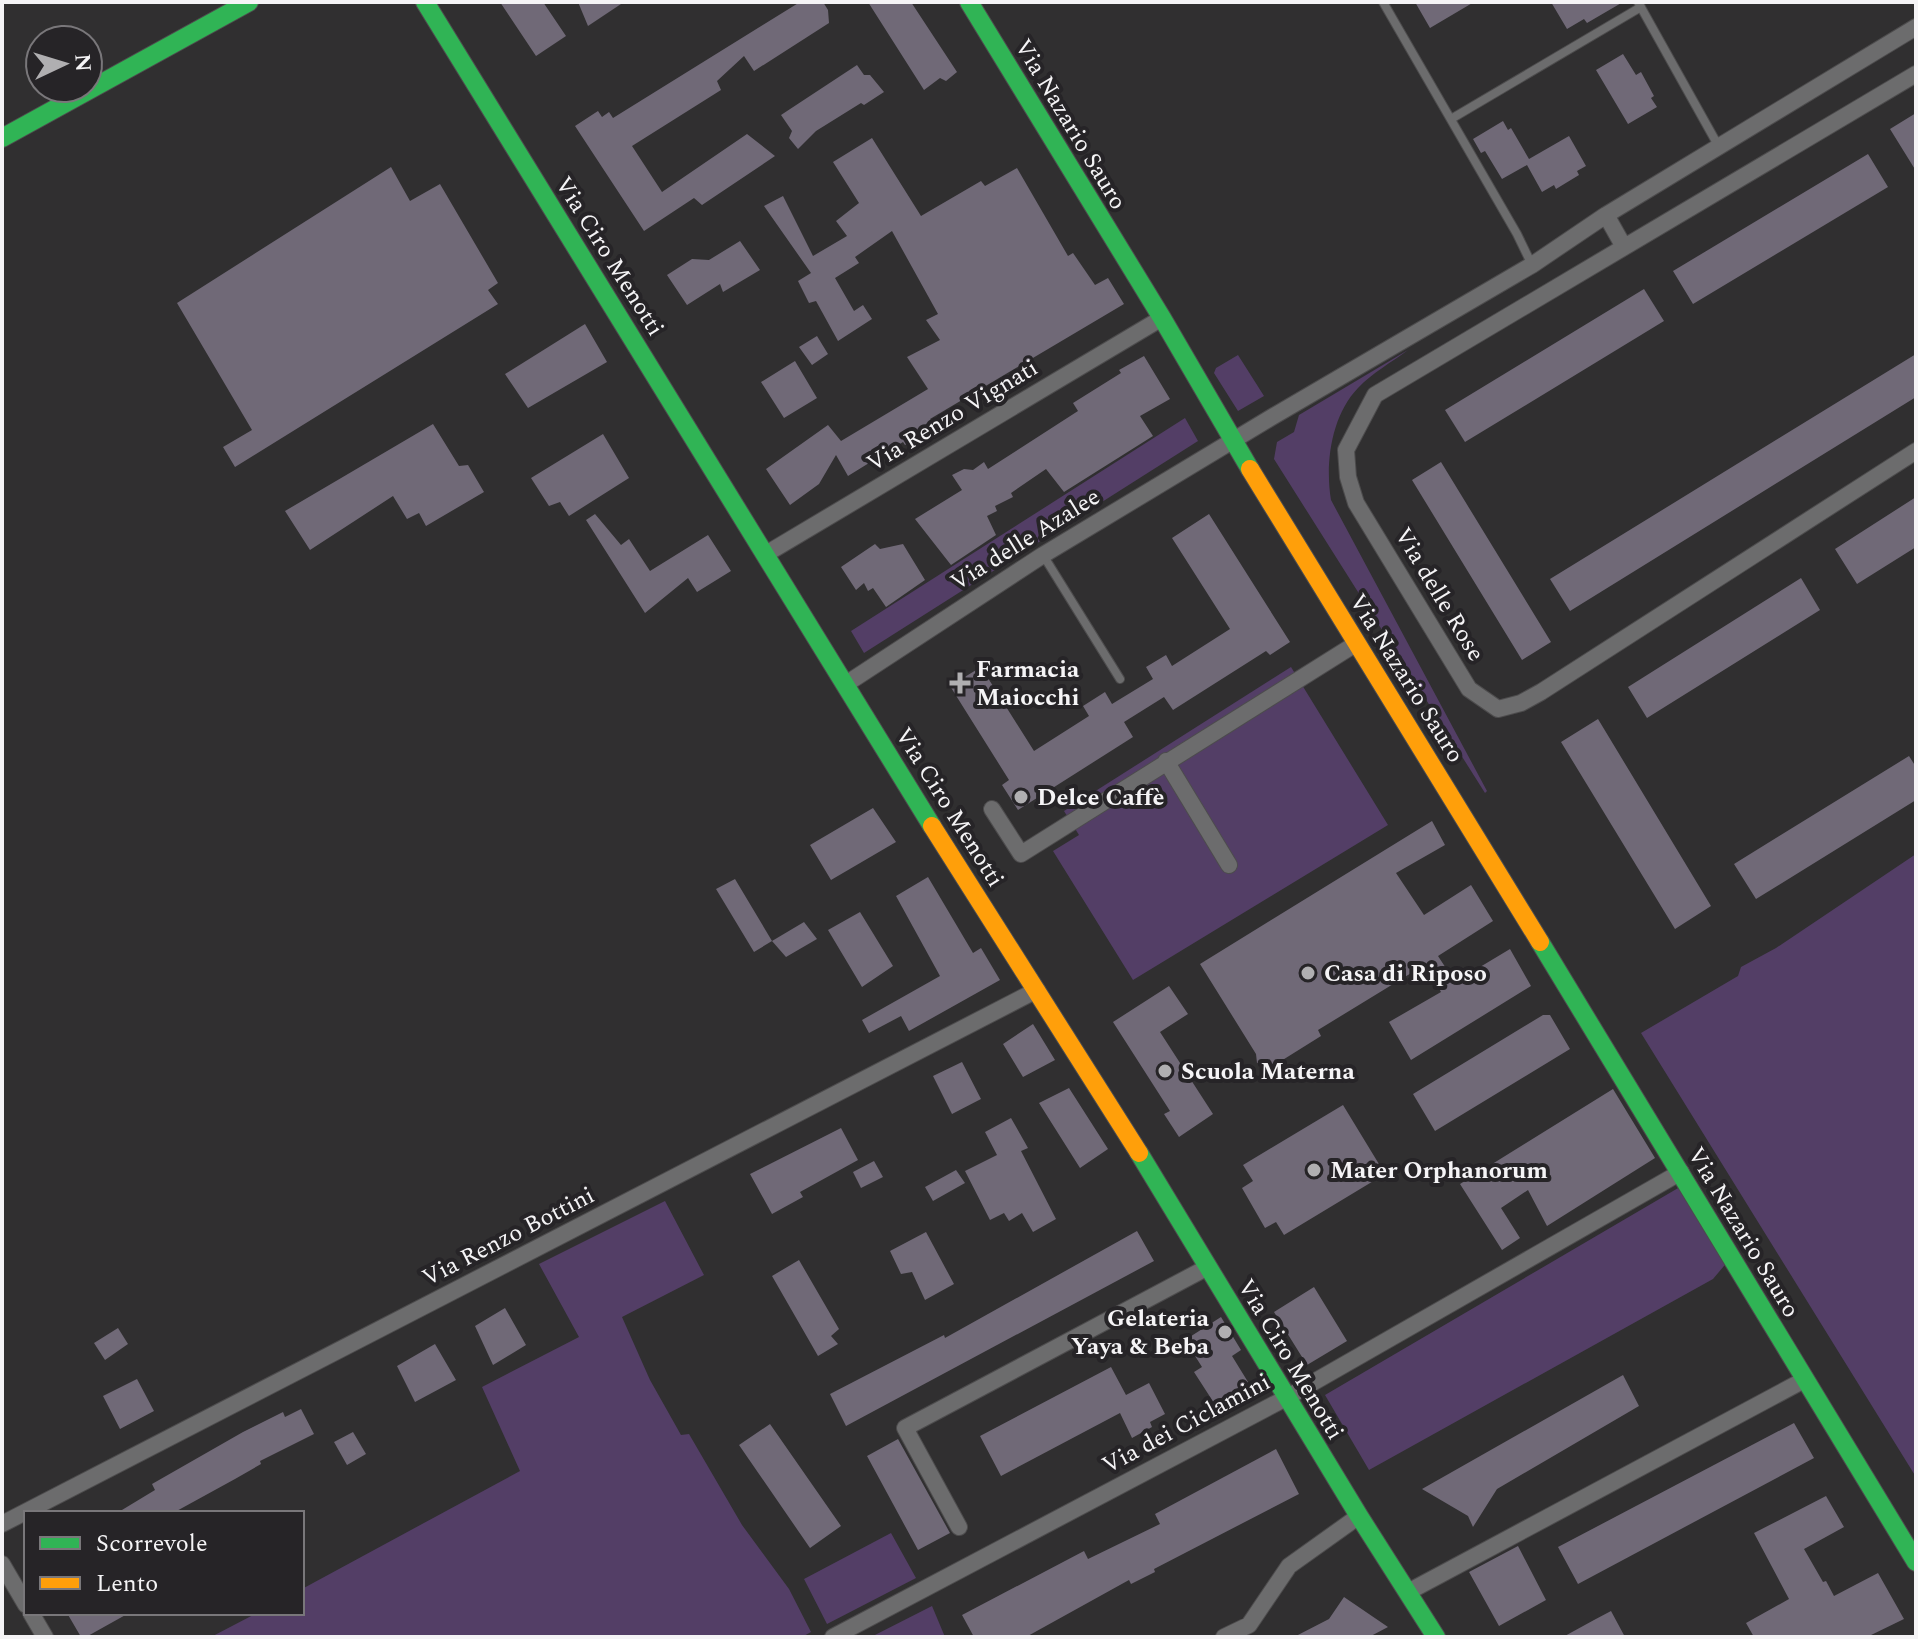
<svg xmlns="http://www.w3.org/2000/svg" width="1918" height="1639" font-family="Spectral,serif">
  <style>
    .green { fill: #533e66 }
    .building { fill: #706977 }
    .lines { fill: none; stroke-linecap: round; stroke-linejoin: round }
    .lane-casing { stroke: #4d4c4d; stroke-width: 10 }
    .street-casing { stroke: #4d4c4d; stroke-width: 18 }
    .fast-casing { stroke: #4d4c4d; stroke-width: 20 }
    .slow-casing { stroke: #4d4c4d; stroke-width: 20 }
    .lane { stroke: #6c6c6d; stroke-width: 8 }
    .street { stroke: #6c6c6d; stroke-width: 16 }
    .fast { stroke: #30b455; stroke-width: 18 }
    .slow { stroke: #ff9f0a; stroke-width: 18 }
    .poi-dot { fill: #b0afb1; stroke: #262427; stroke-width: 3 }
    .labels { text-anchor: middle; stroke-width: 8; stroke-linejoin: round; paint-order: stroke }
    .street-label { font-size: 24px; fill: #f5f4f6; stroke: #262427 }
    .poi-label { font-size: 24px; font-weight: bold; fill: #f5f4f6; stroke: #262427; text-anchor: start }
  </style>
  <rect width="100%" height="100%" fill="#302f30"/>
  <path class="green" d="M 1408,350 C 1392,362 1372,373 1358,388 C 1331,416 1325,464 1331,500 L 1487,791 L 1485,793 L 1274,459 L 1277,442 L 1294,432 L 1299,415 Z
    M 1238,355 L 1264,396 L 1238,411 L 1214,373 L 1216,368 Z
    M 1185,418 L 1198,441 L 864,653 L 851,631 Z
    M 1291,667 L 1388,825 L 1133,980 L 1053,851 L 1079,835 L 1064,811 Z
    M 1916,854 L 1916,1477 L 1641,1033 L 1738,976 L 1741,967 L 1776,948 Z
    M 1685,1184 L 1729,1260 L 1713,1279 L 1369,1470 L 1325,1395 Z
    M 665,1201 L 704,1275 L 622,1317 L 650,1380 L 681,1435 L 689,1434 L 742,1525 L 789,1589 L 811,1632 L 802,1637 L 211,1637 L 257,1613 L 302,1613 L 302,1589 L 520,1471 L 482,1387 L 579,1337 L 539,1264 Z
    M 891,1533 L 916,1578 L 827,1624 L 804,1579 Z
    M 932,1606 L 945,1637 L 871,1637 Z"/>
  <path class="building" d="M 500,2 L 543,2 L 566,36 L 536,56 Z
    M 578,2 L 624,2 L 588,26 Z
    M 800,2 L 823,2 L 828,10 L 829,23 L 754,71 L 744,56 L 717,81 L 721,90 L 632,146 L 662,192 L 747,134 L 775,156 L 702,205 L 694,198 L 644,231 L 575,126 L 598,111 L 602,117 L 609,112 L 613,118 Z
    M 868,2 L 911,2 L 957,72 L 946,81 L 940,78 L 924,90 Z
    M 1415,2 L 1474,2 L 1430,28 Z
    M 1551,2 L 1623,2 L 1587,23 L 1584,19 L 1567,29 Z
    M 1623,54 L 1636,75 L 1641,72 L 1654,96 L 1651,98 L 1657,107 L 1628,124 L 1596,70 Z
    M 857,65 L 864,75 L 870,75 L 884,92 L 864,105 L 861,103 L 816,131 L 798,149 L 789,138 L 792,131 L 781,115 Z
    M 1916,113 L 1916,171 L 1890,129 Z
    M 1503,121 L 1508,130 L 1511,128 L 1529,159 L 1569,136 L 1586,166 L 1577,171 L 1579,175 L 1556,189 L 1554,185 L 1542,192 L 1527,165 L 1502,179 L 1485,151 L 1481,153 L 1473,139 Z
    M 872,138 L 921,216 L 981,181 L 985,186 L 1017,168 L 1068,256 L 1073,253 L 1095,285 L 1108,278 L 1124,304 L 930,419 L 935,427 L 905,445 L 903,442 L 848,476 L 836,455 L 819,484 L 790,505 L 766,469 L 828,425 L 841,441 L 928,389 L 907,357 L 940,340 L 926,320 L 938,314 L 892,231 L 855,257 L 859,263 L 835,278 L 854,311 L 863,305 L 872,319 L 838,341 L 816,301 L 809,303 L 798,281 L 811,273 L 764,206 L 783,196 L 813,256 L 847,236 L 836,221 L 859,203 L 833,162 Z
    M 1868,154 L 1888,187 L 1693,304 L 1673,271 Z
    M 391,167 L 410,201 L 440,184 L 498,283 L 488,290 L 498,304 L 235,467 L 223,447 L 252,430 L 177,303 Z
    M 740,241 L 760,270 L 723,292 L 720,284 L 687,305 L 667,275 L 692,259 L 709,260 Z
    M 1644,289 L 1664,321 L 1465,442 L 1445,410 Z
    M 585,324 L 607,362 L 528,408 L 505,374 Z
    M 817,336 L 828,354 L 812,365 L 799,347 Z
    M 1916,354 L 1916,397 L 1570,611 L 1550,579 Z
    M 1144,356 L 1170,399 L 1140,416 L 1153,436 L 1064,492 L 1046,469 L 1011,493 L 1013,497 L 995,506 L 997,511 L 987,516 L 996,535 L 951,565 L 915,519 L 962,490 L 952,475 L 964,469 L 973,470 L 984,462 L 988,469 L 1078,411 L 1073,403 L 1121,373 L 1119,370 Z
    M 795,361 L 817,398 L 784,418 L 761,382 Z
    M 433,424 L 459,466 L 468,465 L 484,492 L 426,526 L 419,513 L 407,519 L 393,496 L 310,550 L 285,511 Z
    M 603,434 L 629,478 L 569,516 L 560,502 L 549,506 L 531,478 Z
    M 1441,462 L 1551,642 L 1522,660 L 1412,480 Z
    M 1916,497 L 1916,547 L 1857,584 L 1835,549 Z
    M 595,514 L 621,545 L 629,539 L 650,571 L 708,535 L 731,571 L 697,592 L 688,578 L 645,613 L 586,520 Z
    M 1209,514 L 1290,642 L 1270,655 L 1266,651 L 1173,710 L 1164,697 L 1124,722 L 1133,737 L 1018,810 L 1002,785 L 1009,780 L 950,686 L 981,667 L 1034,751 L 1089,716 L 1083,706 L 1105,692 L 1112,704 L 1153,679 L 1146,667 L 1166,655 L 1172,666 L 1230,629 L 1172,538 Z
    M 875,544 L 880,549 L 903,544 L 925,580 L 886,607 L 873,588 L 868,591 L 864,583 L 856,590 L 841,567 Z
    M 1801,578 L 1820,610 L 1647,718 L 1628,687 Z
    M 1598,719 L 1711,906 L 1675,929 L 1561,742 Z
    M 1909,756 L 1916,767 L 1916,800 L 1756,899 L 1734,864 Z
    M 873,808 L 896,842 L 831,880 L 810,845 Z
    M 1432,821 L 1445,845 L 1396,873 L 1424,915 L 1471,885 L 1493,921 L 1438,956 L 1455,982 L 1510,949 L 1531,986 L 1411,1060 L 1389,1022 L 1441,992 L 1426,964 L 1318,1030 L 1321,1036 L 1281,1061 L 1279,1067 L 1257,1063 L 1256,1054 L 1200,964 Z
    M 928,877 L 973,953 L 981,948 L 1000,980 L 909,1031 L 901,1016 L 869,1033 L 862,1020 L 940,976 L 896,896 Z
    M 735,879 L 772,941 L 754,952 L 716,889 Z
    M 860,912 L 893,966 L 862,987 L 828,930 Z
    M 804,922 L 817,939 L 786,957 L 772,941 Z
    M 1169,986 L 1188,1014 L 1160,1032 L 1213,1114 L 1179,1137 L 1164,1114 L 1170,1111 L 1113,1022 Z
    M 1543,1015 L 1550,1015 L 1570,1049 L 1435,1131 L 1413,1094 Z
    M 1033,1024 L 1055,1060 L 1023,1077 L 1003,1044 Z
    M 962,1062 L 981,1099 L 952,1114 L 933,1076 Z
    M 1069,1088 L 1108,1149 L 1080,1168 L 1039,1103 Z
    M 1613,1089 L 1655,1158 L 1547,1226 L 1528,1190 L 1501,1208 L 1520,1238 L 1502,1250 L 1460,1184 Z
    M 1343,1105 L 1385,1174 L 1284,1235 L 1276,1222 L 1265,1228 L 1242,1188 L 1253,1181 L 1243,1165 Z
    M 1011,1118 L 1028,1148 L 1021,1151 L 1056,1219 L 1033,1232 L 1022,1213 L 1009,1221 L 1004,1213 L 990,1220 L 965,1171 L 997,1155 L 985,1132 Z
    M 841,1128 L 858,1160 L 800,1192 L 803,1197 L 772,1214 L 750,1174 Z
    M 874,1161 L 883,1177 L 861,1188 L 853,1172 Z
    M 956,1170 L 965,1183 L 933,1201 L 925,1187 Z
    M 1137,1231 L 1154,1261 L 846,1426 L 830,1394 L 944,1335 L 945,1338 Z
    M 926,1232 L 954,1284 L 925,1300 L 912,1272 L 901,1274 L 890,1251 Z
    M 799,1260 L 839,1329 L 831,1336 L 838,1344 L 818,1356 L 772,1276 Z
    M 1314,1287 L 1347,1341 L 1307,1365 L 1274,1312 Z
    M 505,1308 L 526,1345 L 493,1365 L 475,1326 Z
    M 1221,1317 L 1241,1350 L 1232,1356 L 1248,1382 L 1214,1403 L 1194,1372 L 1202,1367 L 1185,1340 Z
    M 118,1328 L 128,1344 L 105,1360 L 94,1343 Z
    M 435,1344 L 456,1380 L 415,1402 L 397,1366 Z
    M 1111,1367 L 1126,1395 L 1149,1383 L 1165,1414 L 1150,1422 L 1152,1427 L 1132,1438 L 1120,1413 L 1001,1476 L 980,1436 Z
    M 1623,1375 L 1639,1406 L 1497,1489 L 1473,1527 L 1468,1516 L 1422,1489 Z
    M 137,1379 L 154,1411 L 120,1429 L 103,1396 Z
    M 301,1409 L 314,1434 L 260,1461 L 261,1464 L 235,1479 L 173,1513 L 117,1513 L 155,1490 L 152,1484 L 243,1432 L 283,1412 L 285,1417 Z
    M 1794,1423 L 1814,1458 L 1578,1584 L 1558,1547 Z
    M 770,1424 L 841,1526 L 810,1548 L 739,1445 Z
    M 353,1432 L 366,1454 L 347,1465 L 334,1442 Z
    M 898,1439 L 950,1533 L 918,1550 L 867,1456 Z
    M 1276,1449 L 1299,1494 L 1154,1569 L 1155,1572 L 1131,1584 L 1129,1580 L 1026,1637 L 974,1637 L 962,1615 L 1084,1551 L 1088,1559 L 1160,1524 L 1155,1514 Z
    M 1826,1496 L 1844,1527 L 1804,1549 L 1823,1582 L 1826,1581 L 1834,1596 L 1878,1573 L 1904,1619 L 1867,1637 L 1754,1637 L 1746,1623 L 1789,1599 L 1754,1533 Z
    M 1518,1546 L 1546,1600 L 1499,1626 L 1469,1572 Z
    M 1344,1597 L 1388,1627 L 1369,1637 L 1294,1637 L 1329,1619 Z
    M 1611,1611 L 1625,1637 L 1563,1637 L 1594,1620 Z
    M 67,1613 L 129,1613 L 86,1637 L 81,1637 Z"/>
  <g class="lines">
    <g class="lane-casing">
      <path id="lane" d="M 1383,2 L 1517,234 L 1532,265
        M 1638,2 L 1719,147
        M 1451,119 L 1641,7
        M 1043,555 L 1120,679"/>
    </g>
    <g class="street-casing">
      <path id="street" d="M 1916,74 L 1375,395 L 1346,450 L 1348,477 L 1356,503 L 1469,689 L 1498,709 L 1521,703 L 1541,692 L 1916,451
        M 1606,215 L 1624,247
        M 766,554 L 1162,318
        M 846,684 L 1043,555 L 1272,417 L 1532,265 L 1606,215 L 1916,27
        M 1166,761 L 1229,865
        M 992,809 L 1021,854 L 1357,643
        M 2,1524 L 1037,990
        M 959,1527 L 905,1428 L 1208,1267
        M 2,1564 L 26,1605
        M 1408,1592 L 1804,1380
        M 31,1613 L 45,1637
        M 833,1637 L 1286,1398 L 1681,1172
        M 1224,1637 L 1249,1625 L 1289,1566 L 1359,1516"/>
    </g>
    <g class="fast-casing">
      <path id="fast" d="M 425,2 L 932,826
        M 969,2 L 1162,318 L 1250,469
        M 2,138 L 249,2
        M 1540,942 L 1916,1562
        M 1139,1153 L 1359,1516 L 1436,1637"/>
    </g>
    <g class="slow-casing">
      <path id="slow" d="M 1250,469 L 1540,942
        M 932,826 L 1139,1153"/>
    </g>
    <use href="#lane" class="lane"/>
    <use href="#street" class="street"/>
    <use href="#fast" class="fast"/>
    <use href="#slow" class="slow"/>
  </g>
  <g class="poi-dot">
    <path d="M956 671h8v8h8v8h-8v8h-8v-8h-8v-8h8z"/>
    <circle cx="1021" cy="797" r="8"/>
    <circle cx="1308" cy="973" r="8"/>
    <circle cx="1165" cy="1071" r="8"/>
    <circle cx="1314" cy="1170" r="8"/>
    <circle cx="1225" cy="1332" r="8"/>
  </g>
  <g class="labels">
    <g class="street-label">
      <text transform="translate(1071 124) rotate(59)" y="8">Via Nazario Sauro</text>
      <text transform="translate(610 256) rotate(58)" y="8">Via Ciro Menotti</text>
      <text transform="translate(952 415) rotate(-31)" y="8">Via Renzo Vignati</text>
      <text transform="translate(1025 539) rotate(-32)" y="8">Via delle Azalee</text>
      <text transform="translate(1440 594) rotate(59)" y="8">Via delle Rose</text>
      <text transform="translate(1407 678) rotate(58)" y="8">Via Nazario Sauro</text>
      <text transform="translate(950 807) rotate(58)" y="8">Via Ciro Menotti</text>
      <text transform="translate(1744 1232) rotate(59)" y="8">Via Nazario Sauro</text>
      <text transform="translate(508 1236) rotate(-27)" y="8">Via Renzo Bottini</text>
      <text transform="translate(1291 1359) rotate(59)" y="8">Via Ciro Menotti</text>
      <text transform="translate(1186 1423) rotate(-28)" y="8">Via dei Ciclamini</text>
    </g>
    <g class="poi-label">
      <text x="976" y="677">Farmacia<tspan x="976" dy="28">Maiocchi</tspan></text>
      <text x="1037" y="805">Delce Caffè</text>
      <text x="1324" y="981">Casa di Riposo</text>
      <text x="1181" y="1079">Scuola Materna</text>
      <text x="1330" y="1178">Mater Orphanorum</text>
      <text x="1209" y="1326" text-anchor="end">Gelateria<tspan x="1209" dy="28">Yaya &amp; Beba</tspan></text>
    </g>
  </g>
  <rect width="1918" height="1639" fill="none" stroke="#f5f4f6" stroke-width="8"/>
  <rect x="24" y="1511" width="280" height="104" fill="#262427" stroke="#79777a" stroke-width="2"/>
  <rect x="40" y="1537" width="40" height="12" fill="#30b455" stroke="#79777a" stroke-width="2"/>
  <text x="96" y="1551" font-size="24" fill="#f5f4f6">Scorrevole</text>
  <rect x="40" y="1577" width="40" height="12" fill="#ff9f0a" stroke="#79777a" stroke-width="2"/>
  <text x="96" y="1591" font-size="24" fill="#f5f4f6">Lento</text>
  <g transform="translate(64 64) rotate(86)"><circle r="38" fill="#262427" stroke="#79777a" stroke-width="2"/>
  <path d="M0-6L14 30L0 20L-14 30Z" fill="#b0afb1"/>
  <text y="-12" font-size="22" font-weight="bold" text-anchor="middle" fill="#f5f4f6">N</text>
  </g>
</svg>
